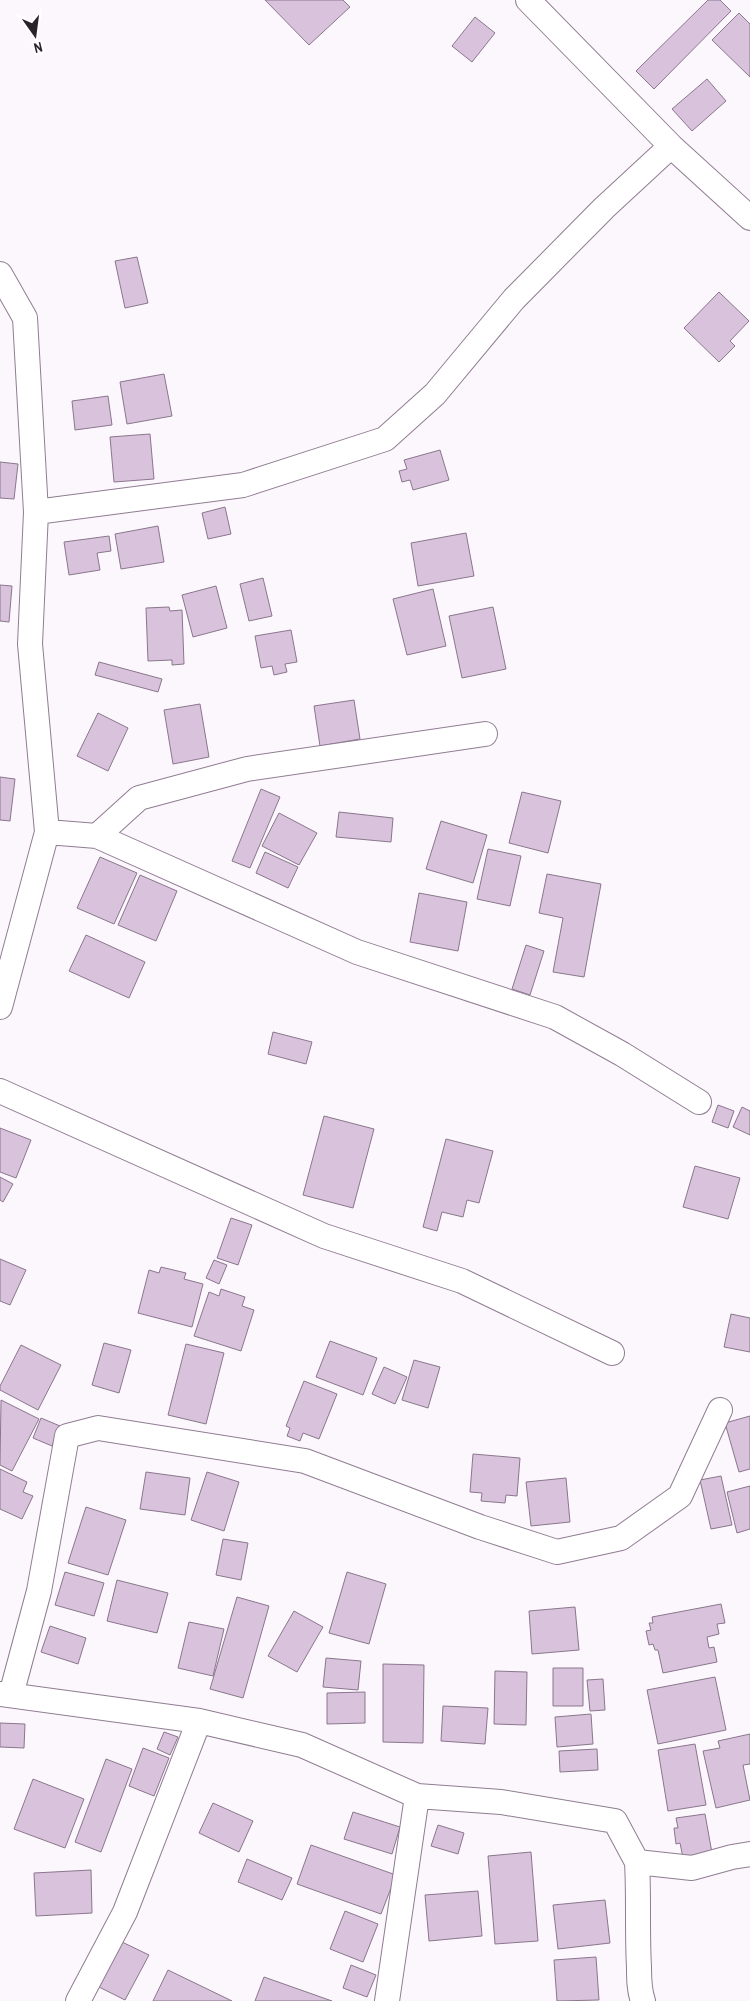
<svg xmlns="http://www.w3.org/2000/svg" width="750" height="2001" font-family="'Archivo Narrow',sans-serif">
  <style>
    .building { fill: #d9c2dc; stroke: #8a768d }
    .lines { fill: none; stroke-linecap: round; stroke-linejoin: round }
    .minor-casing { stroke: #907c93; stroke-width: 26 }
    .minor { stroke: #fff; stroke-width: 24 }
  </style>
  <rect width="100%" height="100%" fill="#fcf7fc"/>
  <path class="building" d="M 265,0 L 343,0 L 350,7 L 309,45 Z
    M 708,0 L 720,0 L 731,11 L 654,89 L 636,71 Z
    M 739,13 L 750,24 L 750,77 L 712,40 Z
    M 475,17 L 495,33 L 472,62 L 452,46 Z
    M 707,79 L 726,101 L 692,131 L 672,109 Z
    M 137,257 L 148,303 L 125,308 L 115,261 Z
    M 719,292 L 749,321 L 730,341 L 735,346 L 719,362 L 684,328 Z
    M 164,374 L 172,416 L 127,424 L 120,382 Z
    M 108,396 L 112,425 L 75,430 L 72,401 Z
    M 150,434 L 154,479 L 114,482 L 110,437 Z
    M 440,450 L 449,480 L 413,490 L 410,480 L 402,482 L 399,471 L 407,469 L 404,460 Z
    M 0,462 L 18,464 L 14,499 L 0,498 Z
    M 225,507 L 231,534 L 208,539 L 202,513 Z
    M 158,526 L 164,562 L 121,569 L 115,534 Z
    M 466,533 L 474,576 L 418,586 L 411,543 Z
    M 109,536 L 111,551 L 97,553 L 100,570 L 69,575 L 64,542 Z
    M 263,578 L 272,616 L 249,621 L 240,584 Z
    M 0,585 L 12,586 L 9,622 L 0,621 Z
    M 216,586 L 227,628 L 193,637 L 182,595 Z
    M 433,589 L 446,646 L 407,655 L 393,599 Z
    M 169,607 L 170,611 L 182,610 L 184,664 L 172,665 L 172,660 L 148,661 L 146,608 Z
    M 493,607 L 506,669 L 462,678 L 449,616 Z
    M 291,630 L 297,662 L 285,664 L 287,672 L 274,675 L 272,666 L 261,668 L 255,636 Z
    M 99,662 L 162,679 L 158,692 L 95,675 Z
    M 354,700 L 360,739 L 320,746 L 314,706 Z
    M 200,704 L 209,757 L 173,764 L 164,710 Z
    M 98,713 L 128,728 L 108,771 L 77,756 Z
    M 0,777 L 15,779 L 10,821 L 0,820 Z
    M 261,789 L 280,797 L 250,868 L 232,861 Z
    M 522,792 L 561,801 L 548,853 L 509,843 Z
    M 339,812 L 393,818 L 391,842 L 336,837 Z
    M 279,813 L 317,833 L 299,865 L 262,846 Z
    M 441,821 L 487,835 L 473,883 L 426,869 Z
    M 488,849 L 521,856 L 510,906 L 477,899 Z
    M 265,852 L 298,867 L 288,888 L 256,873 Z
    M 100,857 L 137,873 L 114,924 L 77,908 Z
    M 547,874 L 601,884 L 584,977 L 553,972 L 563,918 L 539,913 Z
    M 140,875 L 177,891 L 156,941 L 118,925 Z
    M 419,893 L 467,902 L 458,951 L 410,942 Z
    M 86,935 L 145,962 L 129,998 L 69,971 Z
    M 526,945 L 544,951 L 530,995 L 512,989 Z
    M 273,1032 L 312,1042 L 306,1064 L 268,1054 Z
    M 718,1105 L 734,1111 L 728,1128 L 712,1122 Z
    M 742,1107 L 750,1111 L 750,1135 L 733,1127 Z
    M 324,1116 L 374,1129 L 353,1208 L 303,1195 Z
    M 0,1128 L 31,1140 L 16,1178 L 0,1172 Z
    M 446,1139 L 493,1151 L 479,1203 L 467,1200 L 463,1217 L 442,1212 L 437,1231 L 423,1227 Z
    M 695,1166 L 740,1178 L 728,1219 L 683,1207 Z
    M 0,1177 L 13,1184 L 3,1202 L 0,1200 Z
    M 231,1218 L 252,1225 L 238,1265 L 217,1258 Z
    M 0,1259 L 26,1270 L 10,1305 L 0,1301 Z
    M 214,1260 L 227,1265 L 219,1284 L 206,1278 Z
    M 161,1267 L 186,1273 L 184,1279 L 203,1284 L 192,1327 L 138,1313 L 149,1270 L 159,1273 Z
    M 221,1289 L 245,1297 L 242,1306 L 254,1310 L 241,1351 L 194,1336 L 209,1292 L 219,1296 Z
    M 731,1314 L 750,1318 L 750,1352 L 724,1347 Z
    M 330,1341 L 377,1358 L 363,1395 L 316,1377 Z
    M 104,1343 L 131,1350 L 119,1393 L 92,1385 Z
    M 186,1344 L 224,1353 L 206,1424 L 168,1415 Z
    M 21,1345 L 61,1365 L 38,1410 L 0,1390 L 0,1386 Z
    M 414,1360 L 440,1367 L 428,1408 L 402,1400 Z
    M 384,1367 L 407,1377 L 395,1404 L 372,1394 Z
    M 304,1381 L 337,1394 L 319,1439 L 303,1433 L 300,1441 L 287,1436 L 290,1428 L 286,1426 Z
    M 1,1400 L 39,1419 L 12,1471 L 0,1465 Z
    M 750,1416 L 750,1469 L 739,1472 L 725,1423 Z
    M 41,1418 L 60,1426 L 52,1446 L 33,1438 Z
    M 473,1454 L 520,1458 L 517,1496 L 506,1495 L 505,1503 L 481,1501 L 482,1493 L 470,1492 Z
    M 0,1469 L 27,1482 L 23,1492 L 33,1496 L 22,1519 L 0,1509 Z
    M 146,1472 L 190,1478 L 185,1515 L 140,1509 Z
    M 207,1472 L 239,1482 L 224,1531 L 191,1520 Z
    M 721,1476 L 732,1525 L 711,1529 L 700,1480 Z
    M 566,1478 L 570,1522 L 531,1526 L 526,1482 Z
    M 750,1486 L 750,1529 L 737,1533 L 727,1492 Z
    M 86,1507 L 126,1520 L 108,1575 L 68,1563 Z
    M 223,1539 L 248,1543 L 241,1580 L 216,1575 Z
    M 65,1572 L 104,1583 L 94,1616 L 55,1605 Z
    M 347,1572 L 386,1584 L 369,1644 L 329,1633 Z
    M 117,1580 L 168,1593 L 157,1633 L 107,1621 Z
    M 237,1597 L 269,1606 L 243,1698 L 210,1689 Z
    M 721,1604 L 725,1623 L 717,1624 L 719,1634 L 707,1637 L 709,1648 L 714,1647 L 717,1662 L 663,1673 L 658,1650 L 655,1650 L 653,1644 L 649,1645 L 646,1631 L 651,1630 L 649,1623 L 653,1623 L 652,1617 Z
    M 575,1607 L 579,1650 L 532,1654 L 529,1611 Z
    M 294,1611 L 323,1627 L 297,1672 L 268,1656 Z
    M 189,1622 L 224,1629 L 213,1676 L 178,1668 Z
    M 50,1626 L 86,1638 L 78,1664 L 41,1652 Z
    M 326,1658 L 361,1661 L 358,1690 L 323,1687 Z
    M 383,1664 L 424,1665 L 423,1743 L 383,1742 Z
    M 553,1668 L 583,1668 L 583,1706 L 553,1706 Z
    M 495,1671 L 527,1672 L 526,1725 L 494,1724 Z
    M 715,1677 L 726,1730 L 658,1744 L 647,1690 Z
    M 603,1679 L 605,1710 L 590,1711 L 587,1680 Z
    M 365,1692 L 365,1723 L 327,1724 L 327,1693 Z
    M 443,1706 L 488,1708 L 485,1744 L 441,1741 Z
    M 591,1714 L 593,1744 L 557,1747 L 555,1717 Z
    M 0,1723 L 25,1724 L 24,1748 L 0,1747 Z
    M 164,1732 L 178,1737 L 170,1755 L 157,1749 Z
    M 750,1734 L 750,1764 L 743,1765 L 750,1800 L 716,1808 L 703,1751 L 720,1748 L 718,1741 Z
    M 695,1744 L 706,1805 L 668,1811 L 658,1750 Z
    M 143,1748 L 169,1758 L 154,1796 L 129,1786 Z
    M 597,1749 L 598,1770 L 560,1772 L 559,1751 Z
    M 106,1759 L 132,1769 L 101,1852 L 75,1842 Z
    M 33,1779 L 84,1799 L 65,1848 L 14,1829 Z
    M 213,1803 L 253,1821 L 239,1852 L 199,1833 Z
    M 353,1812 L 400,1827 L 392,1854 L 344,1839 Z
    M 705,1814 L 712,1853 L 683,1858 L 680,1843 L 676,1844 L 674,1828 L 678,1828 L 676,1818 Z
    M 438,1825 L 464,1833 L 458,1854 L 431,1846 Z
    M 311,1845 L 396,1875 L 381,1914 L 297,1884 Z
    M 531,1852 L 538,1941 L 495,1944 L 488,1856 Z
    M 247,1859 L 292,1878 L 282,1900 L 238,1882 Z
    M 91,1870 L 92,1913 L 36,1916 L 34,1873 Z
    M 478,1891 L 482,1936 L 429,1941 L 425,1895 Z
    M 605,1900 L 610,1943 L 558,1949 L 553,1905 Z
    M 345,1911 L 378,1924 L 363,1962 L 330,1949 Z
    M 122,1942 L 149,1955 L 125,2000 L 99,1987 Z
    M 596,1957 L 599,2000 L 557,2001 L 554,1960 Z
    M 351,1965 L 376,1975 L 367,1997 L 343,1988 Z
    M 168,1970 L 232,2001 L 153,2001 Z
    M 264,1977 L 332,2001 L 255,2001 Z"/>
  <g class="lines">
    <g class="minor-casing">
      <path id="minor" d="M 528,0 L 671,146 L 750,218
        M 0,274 L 25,318 L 36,512 L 30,644 L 47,832 L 0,1007
        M 36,512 L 243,485 L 385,439 L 435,394 L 514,299 L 604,208 L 671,146
        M 47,832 L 97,836 L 139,798 L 247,769 L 485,734
        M 97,836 L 357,952 L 555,1017 L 622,1054 L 699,1102
        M 0,1091 L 324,1236 L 462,1281 L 612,1353
        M 0,1694 L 199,1721 L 302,1745 L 417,1796 L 501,1802 L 615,1821 L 637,1862 L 692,1868 L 732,1857 L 750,1854
        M 11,1695 L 39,1591 L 67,1436 L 98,1428 L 305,1461 L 480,1527 L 557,1552 L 621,1538 L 680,1496 L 720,1410
        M 637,1862 C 639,1897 637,1932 639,1967 C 639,1978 639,1990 643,2001
        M 78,2001 L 125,1912 L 199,1721
        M 387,2001 L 417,1796"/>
    </g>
    <use href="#minor" class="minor"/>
  </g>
  <g transform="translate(35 35) rotate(166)" stroke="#ffffff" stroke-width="4" paint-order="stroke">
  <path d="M0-4L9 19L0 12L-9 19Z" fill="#2b232c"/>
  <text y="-8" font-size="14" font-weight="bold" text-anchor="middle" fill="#2b232c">N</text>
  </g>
</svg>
